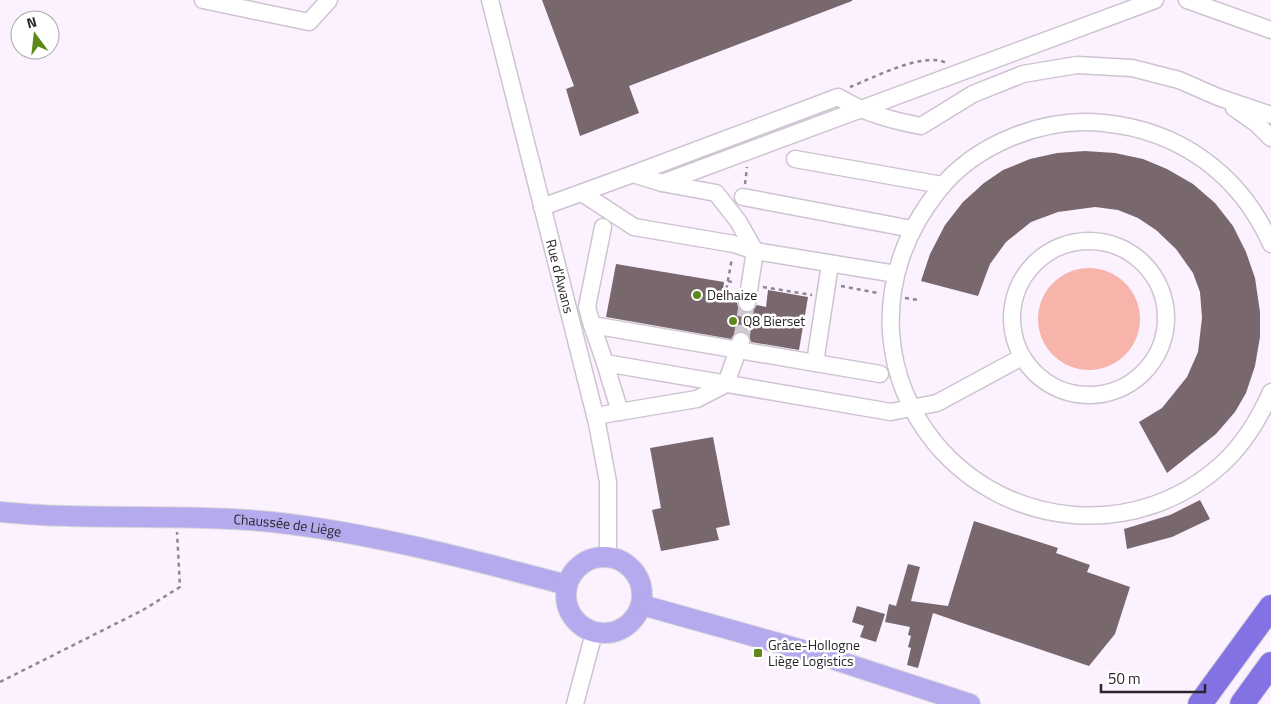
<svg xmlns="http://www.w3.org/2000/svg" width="1271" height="704" font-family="'Titillium Web',sans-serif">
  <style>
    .green { fill: #f6b4aa }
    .building { fill: #78686e }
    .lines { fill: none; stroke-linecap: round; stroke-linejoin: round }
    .minor-tunnel { stroke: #d2c8d4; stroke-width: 16; stroke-dasharray: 16 8; stroke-linecap: butt }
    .minor-casing { stroke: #cec3d0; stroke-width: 19 }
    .major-casing { stroke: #d9d8d9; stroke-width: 22 }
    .highway-casing { stroke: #d9d8d9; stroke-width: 26 }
    .path { stroke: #8f8790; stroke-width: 2.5; stroke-dasharray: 4 4; stroke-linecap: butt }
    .minor { stroke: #fff; stroke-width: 16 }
    .major { stroke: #b5aaee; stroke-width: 20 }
    .highway { stroke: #8372e3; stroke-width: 24 }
    .poi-dot { fill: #5d891a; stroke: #fff; stroke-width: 2 }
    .labels { text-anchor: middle; stroke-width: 5; stroke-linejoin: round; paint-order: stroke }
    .street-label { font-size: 14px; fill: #2a252a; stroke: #fff }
    .poi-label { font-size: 14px; fill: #2a252a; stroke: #fff; text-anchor: start }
  </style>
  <rect width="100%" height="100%" fill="#fcf1ff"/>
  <path class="green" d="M1038 319a51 51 0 1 1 102 0a51 51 0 1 1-102 0Z"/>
  <path class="building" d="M 542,0 L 852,0 L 852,1 L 629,86 L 639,113 L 580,136 L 566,89 L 574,86 Z
    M 1085,151 L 1115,153 L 1143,159 L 1167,169 L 1193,184 L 1215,203 L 1233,226 L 1246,252 L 1255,278 L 1260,312 L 1260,337 L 1255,366 L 1246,393 L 1235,412 L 1216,434 L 1167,473 L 1139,422 L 1162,408 L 1187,377 L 1198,352 L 1202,318 L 1200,292 L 1193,273 L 1176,249 L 1156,230 L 1138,218 L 1118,210 L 1095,207 L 1058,212 L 1031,222 L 1006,242 L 990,264 L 978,296 L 921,281 L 930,254 L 945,225 L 963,202 L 984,183 L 1003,170 L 1030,159 L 1057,153 Z
    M 616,264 L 724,282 L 722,299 L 737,302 L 738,307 L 745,313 L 751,312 L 757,305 L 766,307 L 768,290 L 808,297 L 799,350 L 751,342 L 749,335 L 744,331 L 735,333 L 731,339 L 606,317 Z
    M 713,437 L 730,525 L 716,528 L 719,540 L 661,551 L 652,510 L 661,508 L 650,448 Z
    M 1200,500 L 1210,519 L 1172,537 L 1127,549 L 1124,529 L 1170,515 Z
    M 974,521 L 1058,548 L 1056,553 L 1090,565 L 1087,572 L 1130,587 L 1115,634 L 1089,666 L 933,613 L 918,668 L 907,665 L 911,648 L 908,647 L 911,636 L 908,635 L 910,627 L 885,622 L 889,604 L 896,606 L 908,564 L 920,567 L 911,601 L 948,606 Z
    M 857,606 L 885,614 L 876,642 L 860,637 L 864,626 L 852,622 Z"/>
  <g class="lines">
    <path class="minor-tunnel" d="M 741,341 L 747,303"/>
    <g class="minor-casing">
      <g id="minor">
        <path d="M 203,0 L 309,22 L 329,0"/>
        <path id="s1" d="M 490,0 L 597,423 L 608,482 L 608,557"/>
        <path d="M 1187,0 L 1271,30"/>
        <path d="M 1234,108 L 1257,124 L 1271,138"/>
        <path d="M 795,159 L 942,185"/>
        <path d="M 633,174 L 838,97 C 865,113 890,120 921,126 L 973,94 L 1023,74 L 1077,65 L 1132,68 L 1179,80 L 1218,97 L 1271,115"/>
        <path d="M 662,183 L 1155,0"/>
        <path d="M 582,193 L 634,227 L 734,244 L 755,251 L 896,274"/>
        <path d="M 743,197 L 912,229"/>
        <path d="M 542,207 L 633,174 L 662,183 L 716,193 L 738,221 L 755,251 L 747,303"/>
        <path d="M 603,227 L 587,307 L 592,325 L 880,374"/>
        <circle cx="1089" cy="318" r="77"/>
        <path d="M 1271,244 C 1240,174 1179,130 1103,123 C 1043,117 975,144 938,191 C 905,232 888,281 891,333 C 894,374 909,411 935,443 C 1007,530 1138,541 1222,464 C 1244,444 1259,419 1271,392"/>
        <path d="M 592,325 L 605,363 L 891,412 L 937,403 L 1022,357"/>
        <path d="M 605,363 L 620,412"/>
        <path d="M 815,363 L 830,264"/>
        <path d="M 595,416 L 697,399 L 726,384 L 741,341"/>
        <path d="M 575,704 L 594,633"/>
      </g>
    </g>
    <g class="major-casing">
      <g id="major">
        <path id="s2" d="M 0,512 C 90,521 181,513 272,522 C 372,533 469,559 567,585"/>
        <circle cx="604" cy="595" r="38"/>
        <path d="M 642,605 L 817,654 L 970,704"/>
      </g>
    </g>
    <g class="highway-casing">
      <path id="highway" d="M 1200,704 L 1271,607
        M 1242,704 L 1271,664"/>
    </g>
    <path class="path" d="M 850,87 C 873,78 924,51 946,63
      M 745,184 L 747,167
      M 728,281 L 735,283
      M 841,286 L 878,293
      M 763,287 L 812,295
      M 725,297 L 732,258
      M 905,298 L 918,300
      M 0,682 L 143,610 L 180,587 L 177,532"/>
    <use href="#minor" class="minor"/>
    <use href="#major" class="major"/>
    <use href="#highway" class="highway"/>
  </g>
  <g class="poi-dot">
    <circle cx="697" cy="295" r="5"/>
    <circle cx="733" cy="321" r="5"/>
    <rect x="753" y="648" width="10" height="10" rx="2.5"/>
  </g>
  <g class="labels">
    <g class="street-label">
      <text dy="5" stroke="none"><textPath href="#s1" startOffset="285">Rue d'Awans</textPath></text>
      <text dy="5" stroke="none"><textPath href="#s2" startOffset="288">Chaussée de Liège</textPath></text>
    </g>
    <g class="poi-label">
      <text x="707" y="300">Delhaize</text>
      <text x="743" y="326">Q8 Bierset</text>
      <text x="768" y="650">Grâce-Hollogne<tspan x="768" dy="16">Liège Logistics</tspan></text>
    </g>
  </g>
  <g transform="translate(35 35) rotate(345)"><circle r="24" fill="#ffffff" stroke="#aaa8aa"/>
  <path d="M0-4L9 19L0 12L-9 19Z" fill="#5d891a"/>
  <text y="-8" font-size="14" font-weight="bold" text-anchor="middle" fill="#2a252a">N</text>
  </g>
  <path d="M1101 684v8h104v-8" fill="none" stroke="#2a252a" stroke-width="2.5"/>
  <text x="1108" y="684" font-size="15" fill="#2a252a" stroke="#ffffff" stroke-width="4" paint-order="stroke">50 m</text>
</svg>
